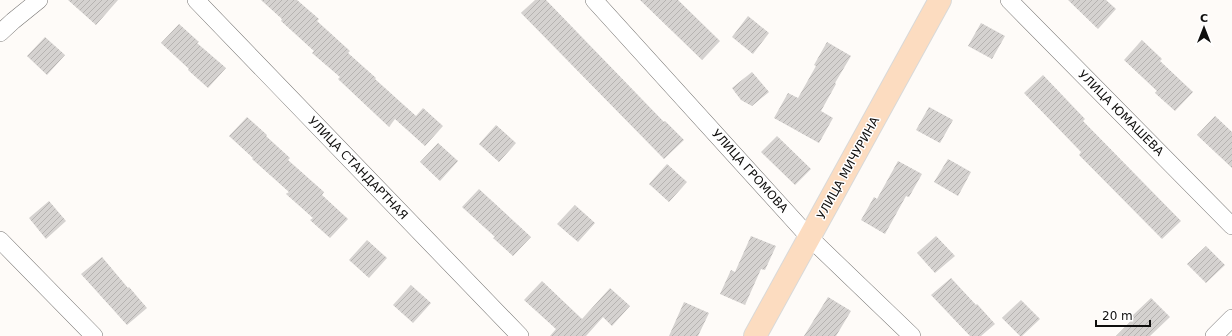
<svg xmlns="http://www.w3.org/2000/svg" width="1232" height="336" font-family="'DejaVu Sans',sans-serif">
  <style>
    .building { fill: url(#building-hatch) }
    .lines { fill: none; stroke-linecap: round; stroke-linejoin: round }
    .minor-casing { stroke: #757371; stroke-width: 18 }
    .primary-casing { stroke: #d9d9d8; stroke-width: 24 }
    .minor { stroke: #fff; stroke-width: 17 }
    .primary { stroke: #fcdcc0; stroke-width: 22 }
    .labels { text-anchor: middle; stroke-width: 3; stroke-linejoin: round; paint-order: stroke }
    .street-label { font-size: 12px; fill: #100f0e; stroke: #fff }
  </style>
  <defs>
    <pattern id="building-hatch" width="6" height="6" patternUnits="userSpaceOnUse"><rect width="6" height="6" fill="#d5d2d0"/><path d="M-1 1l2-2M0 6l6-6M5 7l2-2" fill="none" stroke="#b6b3b1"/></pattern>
  </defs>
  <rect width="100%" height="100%" fill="#fefbf8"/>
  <path class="building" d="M 68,0 L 118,0 L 96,25 Z
    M 261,0 L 297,0 L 319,19 L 317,21 L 350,51 L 348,53 L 376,78 L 375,79 L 416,116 L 423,108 L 443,126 L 425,146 L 395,119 L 389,127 L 338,79 L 340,77 L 312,53 L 314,51 L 281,21 L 282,19 Z
    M 535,0 L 546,0 L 664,122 L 665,121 L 684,140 L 664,159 L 521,13 Z
    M 640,0 L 678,0 L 720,41 L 702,60 Z
    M 1068,0 L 1106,0 L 1116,9 L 1098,29 Z
    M 748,16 L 769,33 L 753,54 L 732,37 Z
    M 981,23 L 1005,36 L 992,59 L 968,46 Z
    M 179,24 L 199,42 L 197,43 L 226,68 L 208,88 L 188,70 L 189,69 L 161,43 Z
    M 45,37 L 65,55 L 47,75 L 27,56 Z
    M 1142,40 L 1162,59 L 1160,61 L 1193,92 L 1175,111 L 1155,93 L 1157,91 L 1124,60 Z
    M 827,42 L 851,56 L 835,83 L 836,84 L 821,111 L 833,118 L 819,143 L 774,118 L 788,93 L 798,98 L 816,66 L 814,65 Z
    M 752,72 L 769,92 L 752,106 L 741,100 L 732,88 Z
    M 1043,75 L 1085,119 L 1083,121 L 1181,221 L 1162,239 L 1079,155 L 1081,152 L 1024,93 Z
    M 929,107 L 953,120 L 940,143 L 916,130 Z
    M 1215,116 L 1232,132 L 1232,168 L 1197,135 Z
    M 247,117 L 267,135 L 266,136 L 290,158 L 288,160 L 324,192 L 322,195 L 348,219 L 330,238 L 310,220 L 313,218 L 286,194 L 289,192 L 252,159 L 253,158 L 229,136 Z
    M 496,125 L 516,143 L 499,162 L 479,144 Z
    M 777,136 L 811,169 L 795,185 L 761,152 Z
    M 438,143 L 458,161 L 440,181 L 420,162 Z
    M 948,159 L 971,172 L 958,196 L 934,182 Z
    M 898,161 L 922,174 L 909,197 L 906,196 L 885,234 L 861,220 L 874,197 L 877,199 Z
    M 667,164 L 687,182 L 669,202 L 649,184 Z
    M 479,189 L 531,237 L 513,256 L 493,238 L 495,237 L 462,207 Z
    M 49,201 L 66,221 L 46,239 L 29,218 Z
    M 575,205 L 595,223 L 578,242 L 557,224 Z
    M 751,236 L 776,246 L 765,270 L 761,269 L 745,305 L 720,294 L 731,270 L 735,272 Z
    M 936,236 L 955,256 L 935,273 L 917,253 Z
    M 367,240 L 387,258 L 369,278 L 349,260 Z
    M 1206,246 L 1225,265 L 1206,283 L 1187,264 Z
    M 102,257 L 128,288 L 129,287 L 147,308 L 127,325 L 81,274 Z
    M 951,278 L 976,305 L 977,304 L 995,324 L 981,336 L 970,336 L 931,295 Z
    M 542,281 L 582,319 L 610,288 L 630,306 L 612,326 L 603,317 L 586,336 L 550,336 L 556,329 L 524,300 Z
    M 411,285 L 431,303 L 413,323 L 393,305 Z
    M 828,297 L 851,311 L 836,336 L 804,336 Z
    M 1151,298 L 1170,317 L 1150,336 L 1116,336 L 1134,318 L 1132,316 Z
    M 1021,300 L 1040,319 L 1022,336 L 1020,336 L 1002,318 Z
    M 684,302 L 709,313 L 698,336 L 669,336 Z"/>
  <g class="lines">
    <g class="minor-casing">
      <path id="minor" d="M 196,0 L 520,336
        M 594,0 L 809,237 L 912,336
        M 1009,0 L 1232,226
        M 0,33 L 13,21 L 39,0
        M 0,240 L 94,336
        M 1214,336 L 1232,318"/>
    </g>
    <g class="primary-casing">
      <path id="primary" d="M 755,336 L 940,0"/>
    </g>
    <use href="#minor" class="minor"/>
    <use href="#primary" class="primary"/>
  </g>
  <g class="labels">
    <g class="street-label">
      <text transform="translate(1121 113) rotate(45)" y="4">УЛИЦА ЮМАШЕВА</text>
      <text transform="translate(358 168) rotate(46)" y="4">УЛИЦА СТАНДАРТНАЯ</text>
      <text transform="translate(848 168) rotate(-61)" y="4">УЛИЦА МИЧУРИНА</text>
      <text transform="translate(750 171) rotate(48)" y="4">УЛИЦА ГРОМОВА</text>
    </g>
  </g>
  <g transform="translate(1204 28)" stroke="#ffffff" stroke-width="3" paint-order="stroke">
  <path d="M0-3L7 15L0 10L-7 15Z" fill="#100f0e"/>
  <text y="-6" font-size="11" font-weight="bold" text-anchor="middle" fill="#100f0e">С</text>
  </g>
  <path d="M1096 320v6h54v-6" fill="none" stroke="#100f0e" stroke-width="2"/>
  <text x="1102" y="320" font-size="12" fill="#100f0e" stroke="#ffffff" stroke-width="3" paint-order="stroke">20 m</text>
</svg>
